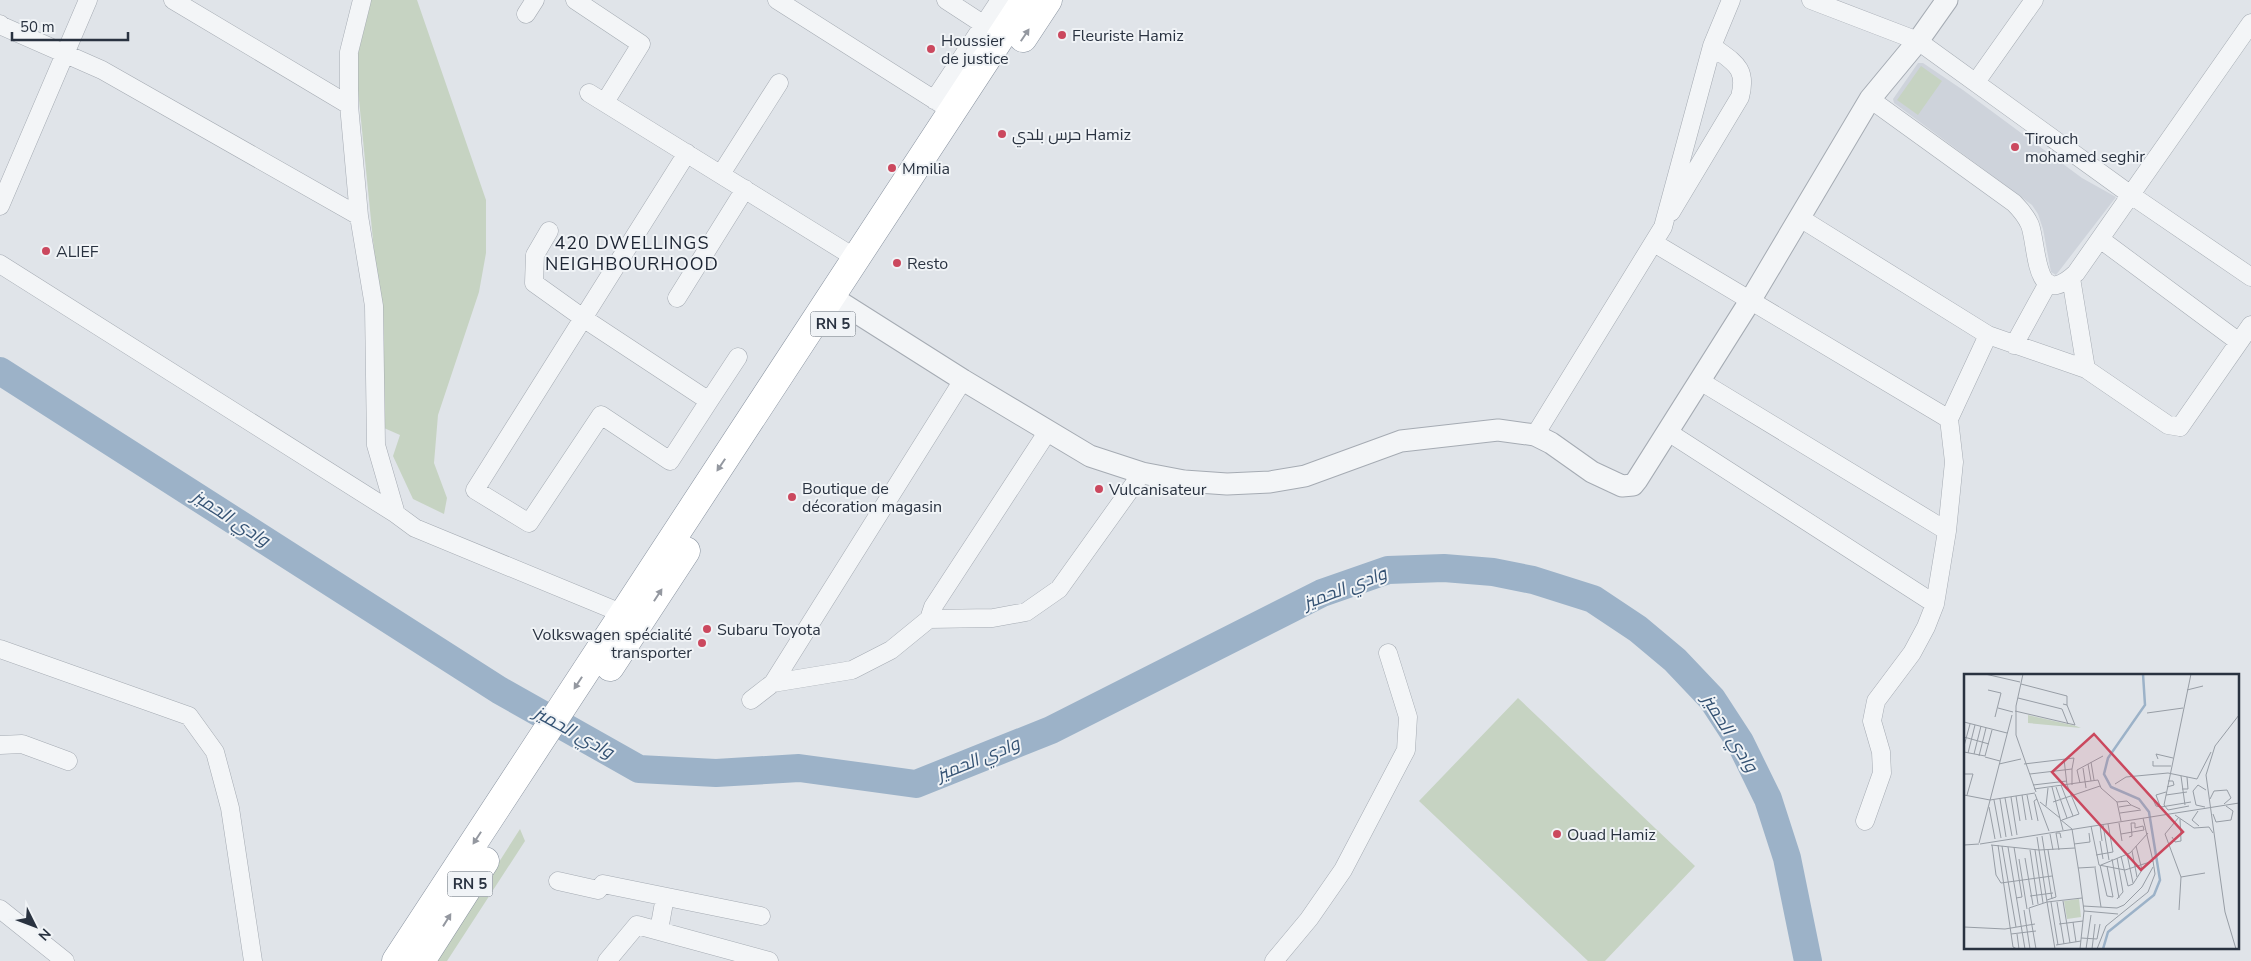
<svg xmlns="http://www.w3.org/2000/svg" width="2251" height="961" font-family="'Nunito Sans',Cairo,sans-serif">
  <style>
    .built { fill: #ced3db }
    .green { fill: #c6d3c2 }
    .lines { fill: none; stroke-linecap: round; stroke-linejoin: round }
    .river { stroke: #9cb2c8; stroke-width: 28 }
    .minor-casing { stroke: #a5abb3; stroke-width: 19 }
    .tertiary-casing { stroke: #a5abb3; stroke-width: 23 }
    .trunk-casing { stroke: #88929f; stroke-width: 29 }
    .minor { stroke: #f3f5f7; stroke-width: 18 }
    .tertiary { stroke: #f3f5f7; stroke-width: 21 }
    .trunk { stroke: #fff; stroke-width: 28 }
    .oneway { fill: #9498a0 }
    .poi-dot { fill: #cb485e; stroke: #f0f3f6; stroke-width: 2 }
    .labels { text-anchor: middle; stroke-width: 4; stroke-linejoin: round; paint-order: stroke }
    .shield { fill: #f0f3f6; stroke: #656c77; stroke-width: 1 }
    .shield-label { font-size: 15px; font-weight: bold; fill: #293240 }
    .poi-label { font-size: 16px; fill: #293240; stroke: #f0f3f6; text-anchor: start }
    .neighbourhood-label { font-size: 18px; letter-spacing: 1px; fill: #1b2331; stroke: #f0f3f6 }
    .water-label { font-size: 18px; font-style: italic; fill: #345273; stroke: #f0f3f6 }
    .inset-river { fill: none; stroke: #9cb2c8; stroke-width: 2.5 }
    .inset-road { fill: none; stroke: #979da5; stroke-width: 1 }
    .view { fill: #cb485e; fill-opacity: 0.15; stroke: #cb485e; stroke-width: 2.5 }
    .inset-edge { fill: none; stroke: #293240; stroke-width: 2.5 }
  </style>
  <rect width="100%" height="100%" fill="#e0e4e9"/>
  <path class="built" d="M 1918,63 L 1923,63 L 1963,90 L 2082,178 L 2116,197 L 2056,275 L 2051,272 L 2043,229 L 2038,214 L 2032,205 L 1894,103 L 1893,99 Z"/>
  <path class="green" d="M 371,0 L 417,0 L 486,200 L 486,253 L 479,292 L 438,415 L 434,463 L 447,498 L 444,514 L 413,499 L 393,456 L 400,435 L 384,428 L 379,300 L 355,60 Z
    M 1921,66 L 1942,81 L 1918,115 L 1897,100 Z
    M 1518,698 L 1695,866 L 1605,961 L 1588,961 L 1419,801 Z
    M 520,829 L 525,841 L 447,961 L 436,961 Z"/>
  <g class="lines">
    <path class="river" d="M 0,371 L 499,690 L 639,769 L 716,773 L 799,768 L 916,784 L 1051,730 L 1322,593 L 1388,570 L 1444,568 L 1493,572 L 1533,580 L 1593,599 L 1638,629 L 1675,660 L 1712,699 L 1740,742 L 1768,799 L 1787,858 L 1808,961"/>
    <g class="minor-casing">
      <path id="minor" d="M 173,0 L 349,105
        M 362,0 L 349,52 L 349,105 L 359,216 L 374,306 L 376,445 L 396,514
        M 575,0 L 641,44 L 605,102
        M 777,0 L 952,111
        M 946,0 L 992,30
        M 1811,0 L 1918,41 L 2131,195 L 2251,277
        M 526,14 L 535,0
        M 0,24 L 2,26 L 102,70 L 359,216
        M 1976,82 L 2034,0
        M 589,93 L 857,259
        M 1870,99 L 2014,203 C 2021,210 2026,216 2030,225 C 2038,248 2034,312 2076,273 L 2251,23
        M 934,100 L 1000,0
        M 721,174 L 779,83
        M 0,206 L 88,0
        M 1671,212 L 1740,97 C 1748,67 1733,62 1712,46
        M 1800,218 L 1988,335 L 1949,419 L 1954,462 L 1947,531 L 1935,604 L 1926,627 L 1912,653 L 1876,701 L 1872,721 L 1881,752 L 1882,773 L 1865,821
        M 549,231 L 535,255 L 534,283 L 583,318 L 709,401 L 670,461 L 601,415 L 529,523 L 475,490 L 687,153
        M 2100,239 L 2239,342
        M 1654,243 L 1949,419
        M 0,264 L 396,514 L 415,528 L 631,617
        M 2071,278 L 2086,369 L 2168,425 L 2180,427 L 2251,325
        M 677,298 L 745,189
        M 1988,335 L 2086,369
        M 2014,345 L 2048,283
        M 1700,381 L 1947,531
        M 709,401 L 738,357
        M 1668,432 L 1935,604
        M 1535,435 L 1663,227 L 1712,46 L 1731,0
        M 929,619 L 993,618 L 1026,612 L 1059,589 L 1142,473
        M 0,649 L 189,716 L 215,752 L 230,808 L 253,961
        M 773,683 L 852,670 L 891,650 L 929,619 L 933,607 L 1048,431
        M 751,700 L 773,683 L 963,380
        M 0,745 L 22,744 L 68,761
        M 558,881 L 598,890 L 603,884 L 761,916
        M 0,909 L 65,961
        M 659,930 L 665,897
        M 607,961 L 637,925 L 769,961
        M 1274,961 L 1309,919 L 1343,870 L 1406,750 L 1408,717 L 1388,653"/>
    </g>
    <g class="tertiary-casing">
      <path id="tertiary" d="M 832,297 L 963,380 L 1090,456 L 1142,473 L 1184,481 L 1227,484 L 1270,482 L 1305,476 L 1401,441 L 1498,430 L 1535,435 L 1551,443 L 1592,472 L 1622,486 L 1633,485 L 1637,480 L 1750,301 L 1870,99 L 1918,41 L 1947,0"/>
    </g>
    <g class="trunk-casing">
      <path id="trunk" d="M 1023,38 L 1048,0
        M 610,667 L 686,551
        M 396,961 L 1025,0
        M 421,961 L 485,861"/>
    </g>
    <use href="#minor" class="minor"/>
    <use href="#tertiary" class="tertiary"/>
    <use href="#trunk" class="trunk"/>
  </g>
  <defs><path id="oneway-solid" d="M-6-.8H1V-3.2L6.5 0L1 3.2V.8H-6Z" transform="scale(1.25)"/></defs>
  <g class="oneway">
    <use href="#oneway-solid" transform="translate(1025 35) rotate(-56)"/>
    <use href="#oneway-solid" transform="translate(721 465) rotate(124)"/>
    <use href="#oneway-solid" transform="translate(658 595) rotate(-57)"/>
    <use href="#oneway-solid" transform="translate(578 683) rotate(123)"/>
    <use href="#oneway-solid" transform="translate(477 838) rotate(123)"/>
    <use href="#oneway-solid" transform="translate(447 920) rotate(-58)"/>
  </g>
  <g class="poi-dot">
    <circle cx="1062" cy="35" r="5"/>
    <circle cx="931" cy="49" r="5"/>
    <circle cx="1002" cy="134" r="5"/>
    <circle cx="2015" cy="147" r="5"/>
    <circle cx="892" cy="168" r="5"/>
    <circle cx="46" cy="251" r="5"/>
    <circle cx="897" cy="263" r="5"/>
    <circle cx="1099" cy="489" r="5"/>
    <circle cx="792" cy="497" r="5"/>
    <circle cx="707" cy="629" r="5"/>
    <circle cx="702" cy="643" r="5"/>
    <circle cx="1557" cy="834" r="5"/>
  </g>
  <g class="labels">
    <g class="shield">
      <rect x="810.5" y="311.5" width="45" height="25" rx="4"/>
      <rect x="447.5" y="871.5" width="45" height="25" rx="4"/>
    </g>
    <g class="shield-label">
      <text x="833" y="329">RN 5</text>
      <text x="470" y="889">RN 5</text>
    </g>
    <g class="poi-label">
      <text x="1072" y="41">Fleuriste Hamiz</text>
      <text x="941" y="46">Houssier<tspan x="941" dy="18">de justice</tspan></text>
      <text x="1012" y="140">حرس بلدي Hamiz</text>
      <text x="2025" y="144">Tirouch<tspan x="2025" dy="18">mohamed seghir</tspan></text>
      <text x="902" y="174">Mmilia</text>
      <text x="56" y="257">ALIEF</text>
      <text x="907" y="269">Resto</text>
      <text x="802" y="494">Boutique de<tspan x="802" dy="18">décoration magasin</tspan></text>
      <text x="1109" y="495">Vulcanisateur</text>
      <text x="717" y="635">Subaru Toyota</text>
      <text x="692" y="640" text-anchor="end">Volkswagen spécialité<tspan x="692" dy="18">transporter</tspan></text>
      <text x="1567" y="840">Ouad Hamiz</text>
    </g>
    <g class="neighbourhood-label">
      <text x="632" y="249">420 DWELLINGS<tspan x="632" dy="21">NEIGHBOURHOOD</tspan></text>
    </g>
    <g class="water-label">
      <text transform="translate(231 518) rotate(33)" y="6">وادي الحميز</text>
      <text transform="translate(1345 588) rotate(-21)" y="6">وادي الحميز</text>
      <text transform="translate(574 732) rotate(29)" y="6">وادي الحميز</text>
      <text transform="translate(1730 733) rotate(58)" y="6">وادي الحميز</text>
      <text transform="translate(978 759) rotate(-22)" y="6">وادي الحميز</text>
    </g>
  </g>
  <g transform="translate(1964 674)">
    <rect width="275" height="275" fill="#e0e4e9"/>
    <path d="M 64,41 L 112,52 L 117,54 L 64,49 ZM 115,225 L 117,243 L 103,245 L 100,227 Z" fill="#c6d3c2"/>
    <path class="inset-river" d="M 139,275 L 144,258 L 190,221 L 196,206 L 185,138 L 175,125 L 147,113 L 140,100 L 144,84 L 181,31 L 179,0"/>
    <path class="inset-road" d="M 21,0 L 56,8M 59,0 L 52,32 L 52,61 L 72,118M 57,10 L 103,22 L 103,31M 24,16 L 37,19 L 31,43M 223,16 L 239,12M 54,24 L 98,35 L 104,50M 99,30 L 103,31 L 111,51M 34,34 L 49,38M 51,37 L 111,51M 183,39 L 219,34M 0,48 L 43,59M 0,63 L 25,70M 0,72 L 6,50M 0,78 L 21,82 L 28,56M 4,79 L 11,51M 10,80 L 17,52M 15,82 L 22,54M 21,83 L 36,87M 194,85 L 192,80 L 209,84M 189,87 L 189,92 L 207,92M 127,88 L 130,106M 35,90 L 57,85M 60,90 L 110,84 L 108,95M 124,90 L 127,107M 119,94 L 122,114M 0,100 L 9,100 L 3,121M 66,100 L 108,95 L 108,111M 217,102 L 221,131M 116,109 L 113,96 L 139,82M 151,110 L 162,103 L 204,99 L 233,105 L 247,78M 69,111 L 103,107M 97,111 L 109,142M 88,113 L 99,156M 92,113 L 103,144M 203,113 L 210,111 L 209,107 L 204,107M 70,115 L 134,106 L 137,114 L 153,128 L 157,147M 218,115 L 224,115 L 223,103M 71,120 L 85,157M 0,121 L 26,126M 58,121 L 62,146M 63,121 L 68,146M 202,121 L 223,118M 52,122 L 56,147M 47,123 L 53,161M 188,123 L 192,132 L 197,133 L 227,128M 41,124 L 48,162M 36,125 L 42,163M 73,125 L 70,127 L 74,147M 246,125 L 250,117 L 263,116 L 267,124 L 260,130M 26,126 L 71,119M 30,126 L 37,164M 76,128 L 96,144M 89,128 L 136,112M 153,128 L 163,127 L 167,131M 82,132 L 84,114M 196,132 L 192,121 L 202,118M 225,132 L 204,136 L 200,131 L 227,0M 25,133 L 31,165M 155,133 L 167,131 L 176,135M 241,133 L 232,131 L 229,117 L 234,111 L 242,116M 234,137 L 228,146 L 235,152M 156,139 L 177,136M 249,140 L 252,148 L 267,146 L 269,137 L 262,132M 211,141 L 230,154 L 245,153 L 249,159M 215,143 L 201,160 L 217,203 L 215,236M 179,144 L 189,187M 97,146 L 108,155 L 115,199 L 120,237 L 116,275M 98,146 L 115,140 L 103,111 L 100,85M 155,149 L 158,167M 136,151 L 138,167M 139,151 L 145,186M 127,152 L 135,191 L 161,196 L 189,187 L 191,200 L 184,218 L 142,252 L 133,275M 86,160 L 89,176M 157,160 L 180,156M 78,162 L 88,225M 165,163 L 168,162 L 167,149 L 171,149 L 171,154 L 179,152 L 180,156M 208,163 L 211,168 L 217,167 L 216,145M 136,167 L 139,185M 15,169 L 48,41M 16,170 L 275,129M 110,170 L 126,168 L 125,159M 0,171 L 15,170M 27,171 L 75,176 L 111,174M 28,171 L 32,201 L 37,209 L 88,202M 34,171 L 49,273 L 53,275M 38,172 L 52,253M 44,173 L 61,275M 50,173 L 58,223 L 52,224M 66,176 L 74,230M 71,176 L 79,229M 95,176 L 92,159 L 96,159 L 97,164M 168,177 L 173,203M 163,180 L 169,209M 132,181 L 149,178 L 144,150M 157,182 L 164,212 L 169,210 L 178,196 L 172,172M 61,184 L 69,231M 55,185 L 63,235M 148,185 L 155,224M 136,191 L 143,222 L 149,223 L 143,192M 137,191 L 166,179 L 184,159M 114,194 L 132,193M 131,194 L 137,233M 217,203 L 241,199M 66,222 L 89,219M 153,225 L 159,218 L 153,184M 83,226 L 92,223 L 84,176M 99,227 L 106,269M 87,228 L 94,271M 93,228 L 100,270M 119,232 L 153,234 L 160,231 L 178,213 L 189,193M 60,236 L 66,275M 120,237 L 154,240M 109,248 L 112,268M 95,250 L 119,247M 0,253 L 41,255 L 71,250M 47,260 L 72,257M 53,260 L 55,275M 117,264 L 133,265 L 136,250M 92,271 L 117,267M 72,275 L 65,234 L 83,228 L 73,163M 91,275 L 83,228 L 118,224M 122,275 L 127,241M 128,275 L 131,250M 272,275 L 261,238 L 242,101 L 251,72 L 275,41"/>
    <path class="view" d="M 130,60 L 219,158 L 177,196 L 88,98 Z"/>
    <rect width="275" height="275" class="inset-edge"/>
  </g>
  <g transform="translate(35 926) rotate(132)" stroke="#f0f3f6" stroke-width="4" paint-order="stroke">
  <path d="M0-4L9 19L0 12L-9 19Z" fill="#293240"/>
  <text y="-8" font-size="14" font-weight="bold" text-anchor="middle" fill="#293240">N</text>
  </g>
  <path d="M12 32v8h116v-8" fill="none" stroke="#293240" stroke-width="2.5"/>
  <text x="20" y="32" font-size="15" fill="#293240" stroke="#f0f3f6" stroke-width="4" paint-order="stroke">50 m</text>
</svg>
